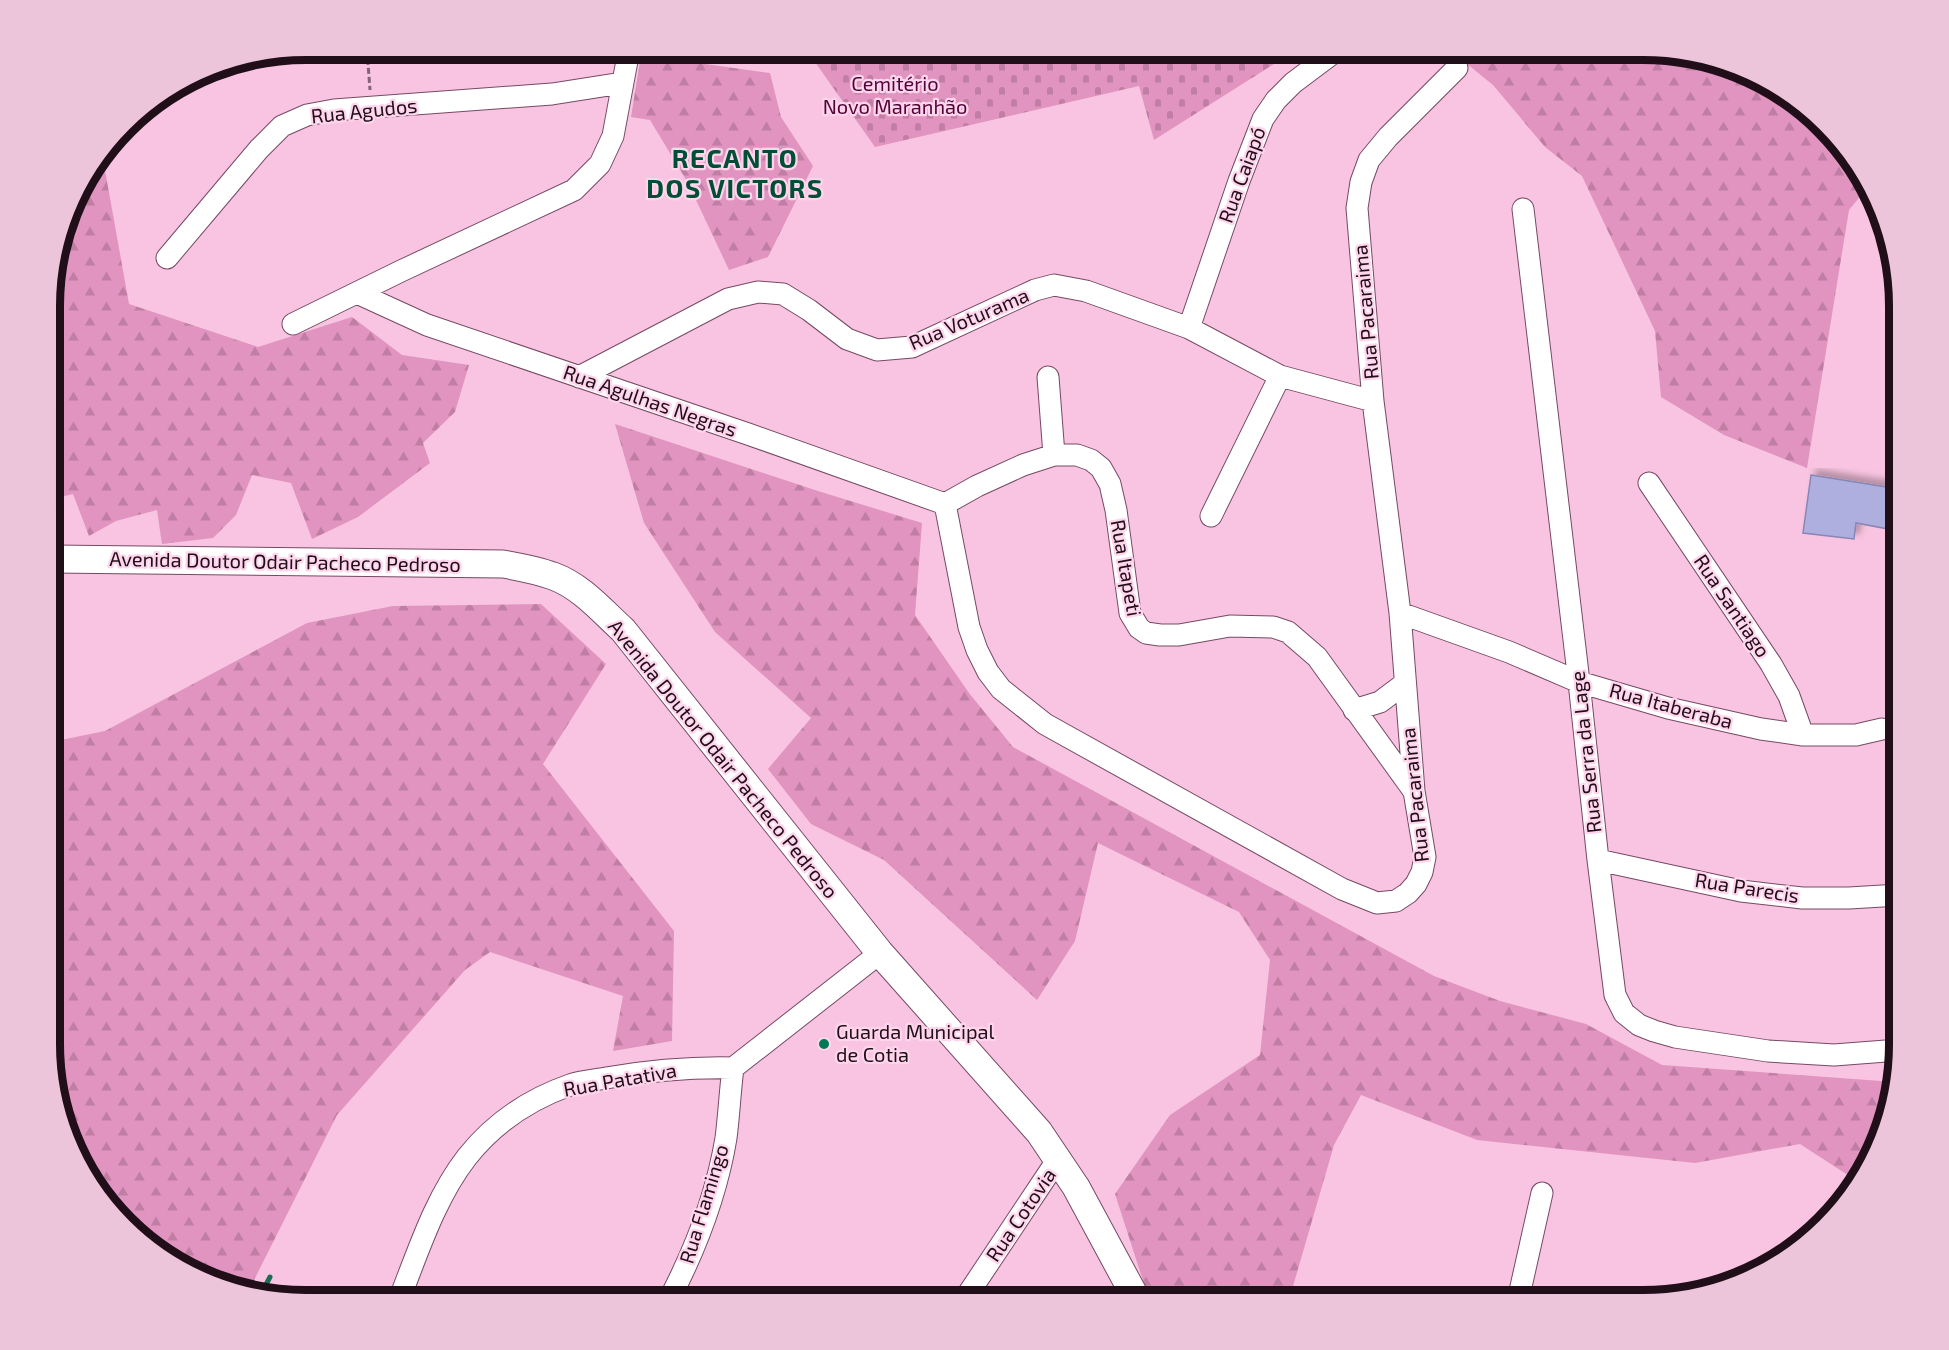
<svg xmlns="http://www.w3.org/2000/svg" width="1949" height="1350" font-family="'Exo 2',sans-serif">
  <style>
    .forest { fill: url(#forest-firs) }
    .cemetery { fill: url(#cemetery-stones) }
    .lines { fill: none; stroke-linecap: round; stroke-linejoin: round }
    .stream { stroke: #1c6c54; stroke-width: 5 }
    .building { fill: #afafdf; stroke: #8787b5; stroke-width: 1.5; filter: url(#shadow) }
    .minor-casing { stroke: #764a63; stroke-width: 23 }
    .major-casing { stroke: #764a63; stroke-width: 29 }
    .path { stroke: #856376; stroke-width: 3; stroke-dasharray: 6 3; stroke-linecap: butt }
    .minor { stroke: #fff; stroke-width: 21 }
    .major { stroke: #fff; stroke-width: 27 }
    .poi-dot { fill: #007956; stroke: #ffd5ec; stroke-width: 2 }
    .labels { text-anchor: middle; stroke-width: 4.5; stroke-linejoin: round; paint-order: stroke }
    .park-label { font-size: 20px; fill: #510339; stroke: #ffd5ec }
    .street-label { font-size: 20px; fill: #200e19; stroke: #ffd5ec }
    .poi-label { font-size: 20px; fill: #200e19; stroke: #ffd5ec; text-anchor: start }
    .district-label { font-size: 26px; font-weight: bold; letter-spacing: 1.5px; fill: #004e36; stroke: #ffd5ec }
    .rim { fill: none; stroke: #200e19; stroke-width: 8 }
  </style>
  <defs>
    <pattern id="forest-firs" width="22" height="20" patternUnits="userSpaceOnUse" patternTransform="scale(1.5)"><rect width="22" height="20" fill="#e094bf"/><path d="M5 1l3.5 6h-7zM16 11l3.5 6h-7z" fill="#c07ea4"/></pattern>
    <pattern id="cemetery-stones" width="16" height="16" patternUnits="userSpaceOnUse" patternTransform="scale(1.5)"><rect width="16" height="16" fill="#e094bf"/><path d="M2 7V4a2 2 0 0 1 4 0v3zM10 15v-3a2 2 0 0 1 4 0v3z" fill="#c07ea4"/></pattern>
    <filter id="shadow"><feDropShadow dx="5.5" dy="-5.5" stdDeviation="3" flood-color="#0004"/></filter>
  </defs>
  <rect width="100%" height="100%" fill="#f8c4e1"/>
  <path class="forest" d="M 1450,50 L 1659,50 L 1726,63 L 1799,102 L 1868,187 L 1849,210 L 1807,468 L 1724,435 L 1661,397 L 1655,331 L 1582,176 L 1545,147 L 1493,85 Z
    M 641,55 L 770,73 L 781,117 L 813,166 L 768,257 L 729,270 L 688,183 L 650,120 L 631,117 Z
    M 103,159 L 129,304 L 258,347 L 352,317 L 402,355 L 469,365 L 455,412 L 423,443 L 430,463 L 358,517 L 312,539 L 291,483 L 252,475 L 236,515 L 213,538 L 162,544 L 157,510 L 116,521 L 89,536 L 73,494 L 52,499 L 52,273 L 76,192 L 100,161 Z
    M 615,424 L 818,491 L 922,523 L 915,615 L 969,693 L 1013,747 L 1434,976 L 1500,1001 L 1586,1024 L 1662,1065 L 1895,1082 L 1886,1127 L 1857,1181 L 1800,1144 L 1695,1163 L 1477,1140 L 1361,1095 L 1334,1145 L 1289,1300 L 1157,1300 L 1147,1293 L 1115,1194 L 1170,1115 L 1260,1055 L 1270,960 L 1239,912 L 1098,843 L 1075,941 L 1037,1000 L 884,860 L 811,824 L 768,769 L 811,718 L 715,632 L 644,523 Z
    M 541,604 L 606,664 L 543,764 L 674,931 L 672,1041 L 613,1051 L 623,996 L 490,952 L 465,970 L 337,1115 L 248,1292 L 223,1287 L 150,1248 L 84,1173 L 52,1077 L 52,748 L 61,740 L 105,731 L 307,623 L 393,606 Z"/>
  <path class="cemetery" d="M 809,50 L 1296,50 L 1154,140 L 1139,86 L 875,147 L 810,55 Z"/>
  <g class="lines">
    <path class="stream" d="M 261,1294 L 270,1277"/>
  </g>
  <path class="building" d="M 1811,475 L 1899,489 L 1899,531 L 1856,523 L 1854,539 L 1803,533 Z"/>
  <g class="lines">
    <g class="minor-casing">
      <path id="minor" d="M 1523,209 L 1579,682 L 1598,860 L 1615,995 L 1624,1013 L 1639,1025 L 1654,1031 L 1675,1037 L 1768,1051 L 1834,1055 L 1899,1050
        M 167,258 L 259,149 L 282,126 L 307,115 L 334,110 L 552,94 L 622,83
        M 357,293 L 427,325 L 748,434 L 945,504
        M 293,324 L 401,271 L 574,190 L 600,164 L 613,136 L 629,50
        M 1189,328 L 1239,181 L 1263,119 L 1276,100 L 1293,83 L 1337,50
        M 579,377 L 728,299 L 758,292 L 783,294 L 809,310 L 847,339 L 877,350 L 912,347 L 1035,290 L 1054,285 L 1086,291 L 1189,328 L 1280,376 L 1373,401
        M 1048,377 L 1054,455
        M 1649,483 L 1771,664 L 1789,696 L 1803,735
        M 945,504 L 969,627 L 977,650 L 988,672 L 1001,689 L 1045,724 L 1342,889 L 1377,903 L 1396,901 L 1408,893 L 1416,884 L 1422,872 L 1425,857 L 1414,791 L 1400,613 L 1373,401 L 1357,208 L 1361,182 L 1369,160 L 1388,137 L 1457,68
        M 945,504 L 977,486 L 1023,465 L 1054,455 L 1077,455 L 1091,460 L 1101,468 L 1110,484 L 1116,510 L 1130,613 L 1139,628 L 1146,633 L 1160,635 L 1179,635 L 1230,626 L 1273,627 L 1288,632 L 1317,657 L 1413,790
        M 1211,516 L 1280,376
        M 1400,613 L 1509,652 L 1579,682 L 1668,708 L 1761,729 L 1803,735 L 1856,735 L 1882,729
        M 1354,710 L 1380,702 L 1404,684
        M 1598,860 L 1741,891 L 1802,898 L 1849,898 L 1899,895
        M 399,1300 C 418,1252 435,1198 467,1157 C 494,1123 530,1099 570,1085 C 581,1081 595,1080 606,1078 C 648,1071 690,1067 733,1068 L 880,953
        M 669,1300 C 695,1250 717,1193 726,1138 C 729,1115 730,1091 733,1068
        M 964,1300 L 1058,1159
        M 1518,1300 L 1542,1193"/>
    </g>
    <g class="major-casing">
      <path id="major" d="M 52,559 L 503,564 C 520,567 537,570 553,576 C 581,586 602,611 623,630 L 880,953 L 1039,1132 L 1076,1187 L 1137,1300"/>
    </g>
    <path class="path" d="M 367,50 L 370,90"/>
    <use href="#minor" class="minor"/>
    <use href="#major" class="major"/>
  </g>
  <circle class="poi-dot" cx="824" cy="1044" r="6"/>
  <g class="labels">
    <g class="park-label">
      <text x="895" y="91">Cemitério<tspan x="895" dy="23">Novo Maranhão</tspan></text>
    </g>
    <g class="street-label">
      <text transform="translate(364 111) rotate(-6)" y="7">Rua Agudos</text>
      <text transform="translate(1242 175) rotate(-70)" y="7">Rua Caiapó</text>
      <text transform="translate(1366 312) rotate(-95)" y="7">Rua Pacaraima</text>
      <text transform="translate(969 319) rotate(-23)" y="7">Rua Voturama</text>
      <text transform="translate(650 401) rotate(19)" y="7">Rua Agulhas Negras</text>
      <text transform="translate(285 562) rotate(1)" y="7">Avenida Doutor Odair Pacheco Pedroso</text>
      <text transform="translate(1126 568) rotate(80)" y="7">Rua Itapeti</text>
      <text transform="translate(1732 606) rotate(56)" y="7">Rua Santiago</text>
      <text transform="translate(1671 706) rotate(15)" y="7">Rua Itaberaba</text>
      <text transform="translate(1586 752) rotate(-96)" y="7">Rua Serra da Lage</text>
      <text transform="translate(723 759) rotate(51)" y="7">Avenida Doutor Odair Pacheco Pedroso</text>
      <text transform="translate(1415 795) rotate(-96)" y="7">Rua Pacaraima</text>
      <text transform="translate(1747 888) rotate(9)" y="7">Rua Parecis</text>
      <text transform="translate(620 1080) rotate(-10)" y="7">Rua Patativa</text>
      <text transform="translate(704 1204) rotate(-73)" y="7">Rua Flamingo</text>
      <text transform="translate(1021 1215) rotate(-56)" y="7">Rua Cotovia</text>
    </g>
    <g class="poi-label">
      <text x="836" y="1039">Guarda Municipal<tspan x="836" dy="23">de Cotia</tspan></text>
    </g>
    <g class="district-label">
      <text x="735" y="168">RECANTO<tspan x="735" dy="30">DOS VICTORS</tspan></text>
    </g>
  </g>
  <path d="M0 0H1949V1350H0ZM306 60H1643A246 246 0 0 1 1889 306V1044A246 246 0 0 1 1643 1290H306A246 246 0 0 1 60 1044V306A246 246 0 0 1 306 60Z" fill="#edc5db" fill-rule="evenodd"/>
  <path class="rim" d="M306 60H1643A246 246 0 0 1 1889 306V1044A246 246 0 0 1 1643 1290H306A246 246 0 0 1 60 1044V306A246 246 0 0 1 306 60Z"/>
</svg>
